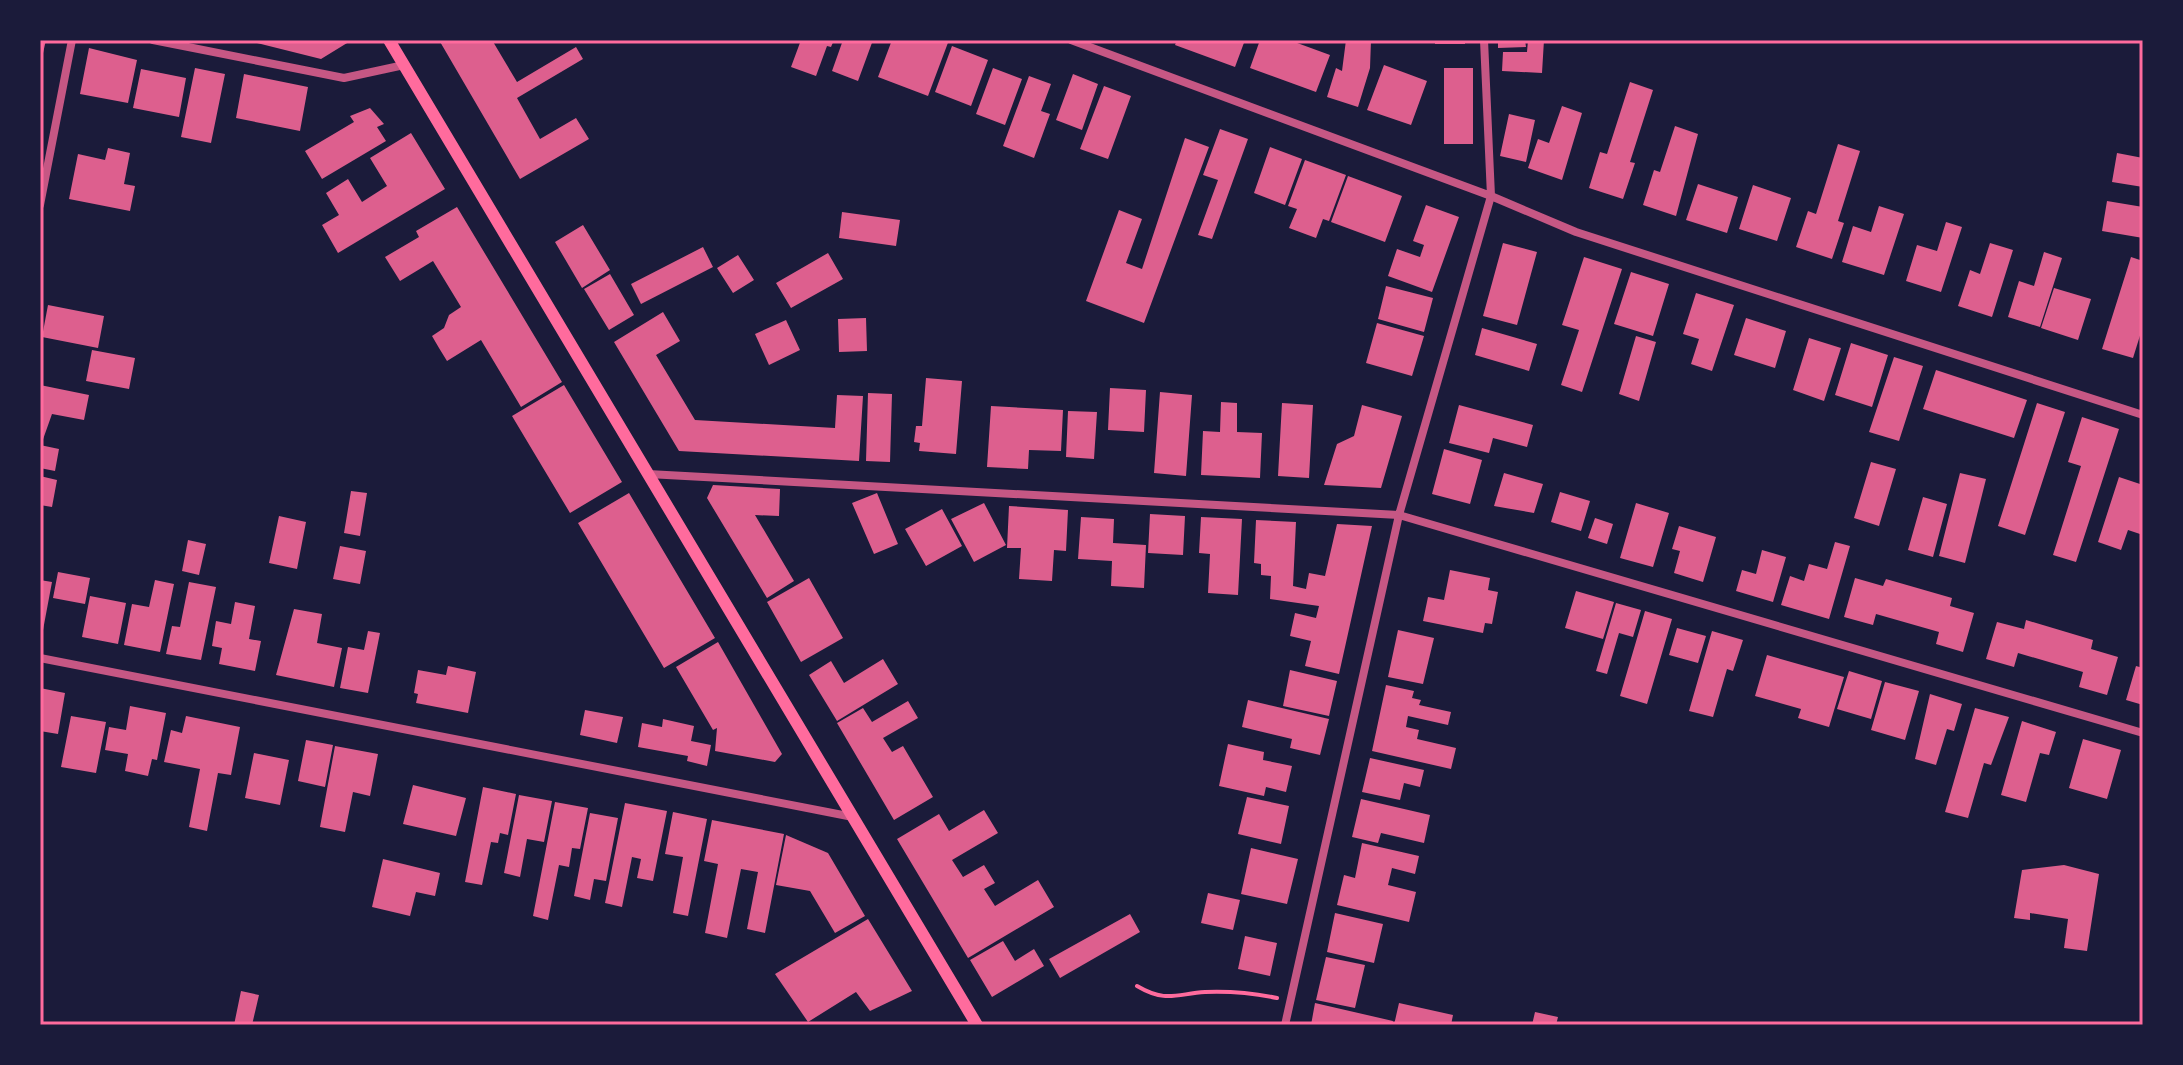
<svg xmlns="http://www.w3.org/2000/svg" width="2183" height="1065" font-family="'Exo 2',sans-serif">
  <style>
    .building { fill: #dd5f8e }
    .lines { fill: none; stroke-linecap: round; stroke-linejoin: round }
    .path { stroke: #ff6b9d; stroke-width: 4 }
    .minor { stroke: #c65784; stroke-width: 8 }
    .secondary { stroke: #ff6b9d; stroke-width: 12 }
    .neatline { fill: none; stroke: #ff6b9d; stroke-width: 3 }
  </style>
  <rect width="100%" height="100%" fill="#1b1b3a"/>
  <path class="building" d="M 40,40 L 46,40 L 41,62 L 40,62 Z
    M 245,40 L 352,40 L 321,59 Z
    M 439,40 L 492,40 L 517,82 L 576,47 L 583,59 L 517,98 L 540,139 L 576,118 L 589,139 L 520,179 Z
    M 801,40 L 834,40 L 831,47 L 827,46 L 816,76 L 791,67 Z
    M 843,40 L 873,40 L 858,81 L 832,71 Z
    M 892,40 L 949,40 L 928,96 L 878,77 Z
    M 1177,40 L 1245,40 L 1235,67 L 1175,45 Z
    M 1260,40 L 1289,40 L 1330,55 L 1316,92 L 1250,68 Z
    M 1346,40 L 1371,40 L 1370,68 L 1358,107 L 1327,97 L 1336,68 L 1342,71 Z
    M 1435,40 L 1465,40 L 1465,44 L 1435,44 Z
    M 1498,40 L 1525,40 L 1526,47 L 1498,48 Z
    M 1528,40 L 1544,40 L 1542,73 L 1502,71 L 1503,52 L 1527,52 Z
    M 952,46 L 988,60 L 971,106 L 935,92 Z
    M 89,48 L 137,60 L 128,103 L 80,94 Z
    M 1384,65 L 1427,81 L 1411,125 L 1367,110 Z
    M 195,68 L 225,74 L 211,143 L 181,137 Z
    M 993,68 L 1022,79 L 1005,125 L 976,114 Z
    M 1444,68 L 1473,68 L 1473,144 L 1444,144 Z
    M 141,69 L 186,78 L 179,117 L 133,108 Z
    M 244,74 L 308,87 L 300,131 L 236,118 Z
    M 1073,74 L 1098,84 L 1082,130 L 1056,120 Z
    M 1029,76 L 1051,84 L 1041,111 L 1050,114 L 1034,158 L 1003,146 Z
    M 1630,82 L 1653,90 L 1630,162 L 1635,163 L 1623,199 L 1589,188 L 1600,152 L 1607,154 Z
    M 1104,86 L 1131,96 L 1108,159 L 1080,149 Z
    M 1562,106 L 1582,113 L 1562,180 L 1528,168 L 1538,139 L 1549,143 Z
    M 370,108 L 384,124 L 377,127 L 386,141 L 322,179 L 305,151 L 354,122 L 350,116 Z
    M 1509,114 L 1535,120 L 1526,162 L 1500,156 Z
    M 1675,126 L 1698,134 L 1676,216 L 1643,205 L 1654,170 L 1660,172 Z
    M 1220,129 L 1248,139 L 1212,239 L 1198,235 L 1218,180 L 1203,175 Z
    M 411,133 L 445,189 L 338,253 L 322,225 L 339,215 L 326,193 L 348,179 L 362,202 L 387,186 L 370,158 Z
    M 1185,138 L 1209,147 L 1144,323 L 1086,301 L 1119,210 L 1142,219 L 1126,263 L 1142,269 Z
    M 1838,144 L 1860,151 L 1838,221 L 1844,223 L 1832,259 L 1796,247 L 1808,211 L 1816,214 Z
    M 1270,147 L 1302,159 L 1285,205 L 1254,193 Z
    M 108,148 L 130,153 L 124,184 L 135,186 L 130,211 L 69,199 L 78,154 L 105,160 Z
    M 2117,153 L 2143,158 L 2143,187 L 2112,182 Z
    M 1305,160 L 1346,175 L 1329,221 L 1323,219 L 1316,238 L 1289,228 L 1297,209 L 1288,206 Z
    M 1348,176 L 1402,196 L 1385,242 L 1331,222 Z
    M 1698,184 L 1738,197 L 1727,233 L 1686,220 Z
    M 1753,185 L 1791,198 L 1777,241 L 1739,229 Z
    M 2107,201 L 2143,207 L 2143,238 L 2102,231 Z
    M 1426,205 L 1459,217 L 1432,292 L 1388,276 L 1397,249 L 1420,257 L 1424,245 L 1413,241 Z
    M 1879,206 L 1904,214 L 1884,275 L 1842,262 L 1853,226 L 1871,232 Z
    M 457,207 L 562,382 L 521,407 L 481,340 L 447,361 L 439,348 L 432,336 L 444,328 L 449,315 L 461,307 L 433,261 L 400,281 L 385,257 L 419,237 L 416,231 Z
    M 842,212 L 900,220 L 896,246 L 839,238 Z
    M 1946,222 L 1962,227 L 1941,292 L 1906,281 L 1917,245 L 1937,251 Z
    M 583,225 L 610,270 L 582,288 L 555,242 Z
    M 1503,243 L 1537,252 L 1517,325 L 1483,316 Z
    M 1990,243 L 2013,250 L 1992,317 L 1958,306 L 1970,270 L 1980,274 Z
    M 703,247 L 713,267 L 641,304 L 631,284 Z
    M 2044,252 L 2062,258 L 2040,327 L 2008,317 L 2019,281 L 2034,286 Z
    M 828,253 L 843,279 L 791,308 L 776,283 Z
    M 738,255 L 754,280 L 733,293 L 717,268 Z
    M 1584,257 L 1622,269 L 1582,392 L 1561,385 L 1579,330 L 1562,325 Z
    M 2131,257 L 2143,261 L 2143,326 L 2133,358 L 2102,349 Z
    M 1631,272 L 1669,284 L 1653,336 L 1614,324 Z
    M 610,274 L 634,315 L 609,330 L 584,289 Z
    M 1386,286 L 1433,298 L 1424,332 L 1378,319 Z
    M 2054,288 L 2091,299 L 2078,340 L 2041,328 Z
    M 1696,293 L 1734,305 L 1712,371 L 1691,364 L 1699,339 L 1683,334 Z
    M 48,305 L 104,316 L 98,348 L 42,337 Z
    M 663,312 L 680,341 L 656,355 L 695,420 L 835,428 L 837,395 L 863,396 L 859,461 L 679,451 L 614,342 Z
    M 866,318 L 867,351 L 839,352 L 838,319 Z
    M 1746,318 L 1786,331 L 1775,368 L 1734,355 Z
    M 786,320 L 800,350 L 769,365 L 755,334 Z
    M 1377,323 L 1424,336 L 1412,376 L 1366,363 Z
    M 1482,328 L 1537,344 L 1529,371 L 1475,355 Z
    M 1636,336 L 1656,342 L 1639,401 L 1619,394 Z
    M 1809,338 L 1841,348 L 1824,401 L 1793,390 Z
    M 1851,343 L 1888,355 L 1872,407 L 1835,395 Z
    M 92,350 L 135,358 L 129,389 L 86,381 Z
    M 1894,357 L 1923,366 L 1899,441 L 1869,432 Z
    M 1936,370 L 2027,400 L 2014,438 L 1923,409 Z
    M 926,378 L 962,381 L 956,454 L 919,451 L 920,443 L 914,442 L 916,426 L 922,426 Z
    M 40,385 L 89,395 L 84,420 L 52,414 L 41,445 Z
    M 564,385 L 622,482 L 570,513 L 512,416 Z
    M 1110,388 L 1146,390 L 1144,432 L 1108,430 Z
    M 1160,392 L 1192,395 L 1186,476 L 1154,473 Z
    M 868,393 L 892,394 L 890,462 L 866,461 Z
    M 1221,402 L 1237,403 L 1237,432 L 1262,433 L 1260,478 L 1201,475 L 1203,431 L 1220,432 Z
    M 1282,403 L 1313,405 L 1309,478 L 1278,476 Z
    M 2037,403 L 2065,412 L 2025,535 L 1998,526 Z
    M 1362,405 L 1402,416 L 1381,488 L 1324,485 L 1337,444 L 1354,436 Z
    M 1459,405 L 1533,425 L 1527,447 L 1493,438 L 1489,453 L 1449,443 Z
    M 991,406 L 1063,410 L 1061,451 L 1029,450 L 1028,469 L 987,467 Z
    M 1068,411 L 1097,412 L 1094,459 L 1066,457 Z
    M 2082,417 L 2119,429 L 2076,562 L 2053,555 L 2081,466 L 2068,462 Z
    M 40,445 L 59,449 L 55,471 L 40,468 Z
    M 1444,449 L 1482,460 L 1470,504 L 1432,494 Z
    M 1871,462 L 1896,469 L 1879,526 L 1854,518 Z
    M 1504,473 L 1543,484 L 1534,513 L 1494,506 Z
    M 1960,473 L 1986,479 L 1965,563 L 1939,556 Z
    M 40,476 L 57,480 L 52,507 L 40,505 Z
    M 2119,477 L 2143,485 L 2143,535 L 2128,530 L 2121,550 L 2098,542 Z
    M 713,485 L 780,489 L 779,516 L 755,515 L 794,581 L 767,598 L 707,498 Z
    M 351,491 L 367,493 L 360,536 L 344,533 Z
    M 1560,492 L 1590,501 L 1581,531 L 1551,522 Z
    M 629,493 L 715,638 L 664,668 L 578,523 Z
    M 877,493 L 898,544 L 874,554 L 852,503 Z
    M 1923,497 L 1947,504 L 1933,557 L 1908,550 Z
    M 984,503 L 1006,545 L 974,562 L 951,519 Z
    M 1636,503 L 1669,513 L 1653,567 L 1620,558 Z
    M 1009,506 L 1068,510 L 1066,551 L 1054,550 L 1052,581 L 1019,579 L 1021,548 L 1007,548 Z
    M 942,509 L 962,546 L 926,566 L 905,529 Z
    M 1150,514 L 1185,516 L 1183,555 L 1148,553 Z
    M 279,516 L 306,522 L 297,569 L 269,563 Z
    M 1081,517 L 1114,519 L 1113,543 L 1146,545 L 1144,588 L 1111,586 L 1112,561 L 1078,559 Z
    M 1201,517 L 1242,519 L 1238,595 L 1208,593 L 1210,554 L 1199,553 Z
    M 1595,518 L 1613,524 L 1607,544 L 1588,538 Z
    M 1256,520 L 1296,522 L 1293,586 L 1306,589 L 1309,573 L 1325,576 L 1337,524 L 1372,526 L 1339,674 L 1305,666 L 1311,641 L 1290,636 L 1295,613 L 1316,618 L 1319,606 L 1270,599 L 1271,576 L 1261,575 L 1261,564 L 1254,563 Z
    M 1679,526 L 1716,537 L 1703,582 L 1674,573 L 1680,551 L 1672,549 Z
    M 188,540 L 206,544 L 199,575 L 182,571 Z
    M 1835,542 L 1850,546 L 1829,619 L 1781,605 L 1790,576 L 1804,581 L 1809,564 L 1827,569 Z
    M 340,546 L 366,551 L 360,584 L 333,579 Z
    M 1762,550 L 1786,557 L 1773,602 L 1736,591 L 1742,570 L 1756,574 Z
    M 1450,570 L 1490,578 L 1488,590 L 1498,592 L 1492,624 L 1485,623 L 1483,633 L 1423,621 L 1428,597 L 1444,600 Z
    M 58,572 L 90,578 L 85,604 L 53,598 Z
    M 809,578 L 843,638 L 801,662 L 767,602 Z
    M 1855,578 L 1883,586 L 1886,579 L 1952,598 L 1950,606 L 1974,613 L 1963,652 L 1936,644 L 1939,632 L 1876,614 L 1873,625 L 1844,617 Z
    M 40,580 L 52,582 L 43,630 L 40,629 Z
    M 155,580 L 174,584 L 160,652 L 124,645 L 132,604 L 149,607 Z
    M 189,582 L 216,587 L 201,660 L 166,654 L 172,626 L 180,627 Z
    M 1576,591 L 1614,602 L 1603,639 L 1565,628 Z
    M 90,596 L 126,603 L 118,644 L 82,637 Z
    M 235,602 L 255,606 L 249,639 L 261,641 L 255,671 L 219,664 L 222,648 L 212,646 L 216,621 L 231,624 Z
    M 1616,603 L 1641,610 L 1633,637 L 1619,633 L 1607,674 L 1596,671 Z
    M 294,609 L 322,614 L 317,643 L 342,648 L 334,687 L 276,675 Z
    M 1645,611 L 1672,619 L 1647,704 L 1620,696 Z
    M 2026,620 L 2093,640 L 2091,649 L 2118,657 L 2107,695 L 2079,687 L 2083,672 L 2018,653 L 2014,667 L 1986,659 L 1997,622 L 2024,629 Z
    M 1677,628 L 1706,636 L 1698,663 L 1669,655 Z
    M 1398,630 L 1434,638 L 1423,684 L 1388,677 Z
    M 368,631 L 380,633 L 368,693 L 340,688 L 348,647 L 364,650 Z
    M 1712,631 L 1743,640 L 1733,671 L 1727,669 L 1713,717 L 1689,711 Z
    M 718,642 L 782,754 L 775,762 L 715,751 L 717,728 L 713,730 L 676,667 Z
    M 1767,655 L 1844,677 L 1829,727 L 1798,718 L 1801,709 L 1755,696 Z
    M 883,659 L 898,684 L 837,721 L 809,675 L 831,661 L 844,683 Z
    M 448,666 L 476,672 L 468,713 L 416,703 L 418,694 L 414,693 L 418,670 L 446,675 Z
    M 2136,666 L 2143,668 L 2143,705 L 2126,700 Z
    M 1290,670 L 1337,681 L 1329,716 L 1283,706 Z
    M 1849,671 L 1882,681 L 1871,719 L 1837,709 Z
    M 1885,682 L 1919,691 L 1905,740 L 1871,730 Z
    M 1386,685 L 1414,691 L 1412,698 L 1421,700 L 1419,705 L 1451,712 L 1448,725 L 1408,716 L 1406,727 L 1419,730 L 1417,739 L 1456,748 L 1451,769 L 1372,751 Z
    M 40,688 L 65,693 L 58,734 L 40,731 Z
    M 1930,694 L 1962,704 L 1954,731 L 1947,729 L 1936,765 L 1915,759 Z
    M 1248,700 L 1329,719 L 1320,755 L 1290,748 L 1292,739 L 1242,727 Z
    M 908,701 L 918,718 L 883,738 L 892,752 L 903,746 L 933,797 L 894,820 L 837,723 L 863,708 L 872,722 Z
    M 130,706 L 166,713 L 157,760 L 152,759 L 148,776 L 125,771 L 128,754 L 105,750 L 109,727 L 126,730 Z
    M 1975,708 L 2009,717 L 1991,765 L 1984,763 L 1968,818 L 1945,812 Z
    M 585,710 L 623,717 L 617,743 L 580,735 Z
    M 71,716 L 106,722 L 96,773 L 61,767 Z
    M 186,716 L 240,727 L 231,775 L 218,773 L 207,831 L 189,827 L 200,769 L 164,762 L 171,730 L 182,733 Z
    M 663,719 L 694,726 L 691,741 L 711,745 L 707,766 L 687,761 L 688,756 L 638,747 L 642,723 L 662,727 Z
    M 2022,721 L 2056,732 L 2049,755 L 2040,753 L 2026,802 L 2001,795 Z
    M 2083,739 L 2121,750 L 2107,799 L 2069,788 Z
    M 306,740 L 333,745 L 325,787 L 298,781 Z
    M 1228,744 L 1264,752 L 1263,760 L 1292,766 L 1286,792 L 1266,787 L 1264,796 L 1219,786 Z
    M 335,746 L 378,754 L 370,796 L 353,792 L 345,832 L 320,827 Z
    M 254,753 L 289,760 L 280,805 L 245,798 Z
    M 1370,758 L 1424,770 L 1420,787 L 1404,783 L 1400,800 L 1362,792 Z
    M 413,785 L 466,798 L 456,836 L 403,824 Z
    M 483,787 L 516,794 L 508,835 L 500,833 L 498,843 L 491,842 L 482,885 L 465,882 Z
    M 519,795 L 552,801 L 544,842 L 527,839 L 520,877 L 504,873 Z
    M 1247,797 L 1289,806 L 1281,844 L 1238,834 Z
    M 1361,799 L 1430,815 L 1424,843 L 1381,833 L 1378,843 L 1352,837 Z
    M 555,802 L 588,808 L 580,849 L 572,848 L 569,867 L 559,865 L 548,920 L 533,916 Z
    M 625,803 L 667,811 L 653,881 L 637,878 L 641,859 L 632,857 L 622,907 L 605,903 Z
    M 984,810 L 998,833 L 952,860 L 963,877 L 984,865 L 995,883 L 984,889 L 995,906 L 1038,880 L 1054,907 L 968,958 L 897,839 L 939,814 L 949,831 Z
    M 673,812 L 707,819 L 688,916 L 673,913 L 683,857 L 665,854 Z
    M 590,813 L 618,818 L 606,881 L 594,879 L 590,900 L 574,896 Z
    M 712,820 L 784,834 L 765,933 L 747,929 L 758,872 L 741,869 L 727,938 L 705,933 L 718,864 L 704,861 Z
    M 786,835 L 828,853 L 865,916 L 835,933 L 810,891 L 776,885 Z
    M 1362,843 L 1419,856 L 1415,874 L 1392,868 L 1388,885 L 1416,892 L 1409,922 L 1337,905 L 1344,875 L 1355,878 Z
    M 1251,848 L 1298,859 L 1287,904 L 1241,894 Z
    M 383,859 L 440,873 L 435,896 L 416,892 L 410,916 L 372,907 Z
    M 2064,865 L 2099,874 L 2087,951 L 2064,948 L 2068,919 L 2030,913 L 2030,920 L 2014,918 L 2022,870 Z
    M 1208,893 L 1240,900 L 1233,930 L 1201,923 Z
    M 1335,913 L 1383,924 L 1374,963 L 1327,952 Z
    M 1130,914 L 1140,932 L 1060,978 L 1049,959 Z
    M 868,919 L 912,991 L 870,1011 L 856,992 L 808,1022 L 775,974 Z
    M 1245,936 L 1277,943 L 1270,976 L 1238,969 Z
    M 1003,941 L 1015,961 L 1034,949 L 1044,966 L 992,997 L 970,960 Z
    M 1326,957 L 1365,965 L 1355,1008 L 1316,1000 Z
    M 241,991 L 259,995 L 252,1025 L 234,1025 Z
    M 1315,1003 L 1393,1021 L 1392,1025 L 1311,1025 Z
    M 1399,1003 L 1453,1015 L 1451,1025 L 1394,1025 Z
    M 1535,1012 L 1558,1017 L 1556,1025 L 1532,1025 Z"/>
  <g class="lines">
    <path class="path" d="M 1137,986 C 1166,1003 1176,994 1205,992 C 1230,991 1253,993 1277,998"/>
    <path class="minor" d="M 153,40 L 344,78 L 404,65
      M 1071,40 L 1491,196 L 1576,232 L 2143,415
      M 40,205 L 72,40
      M 648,474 L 1399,515 L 2143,733
      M 40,658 L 853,817
      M 1285,1025 L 1399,515 L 1491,196 L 1484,40"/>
    <path class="secondary" d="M 389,40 L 977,1025"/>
  </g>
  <rect width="2183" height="1065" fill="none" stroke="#1b1b3a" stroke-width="84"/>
  <rect x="42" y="42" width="2099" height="981" class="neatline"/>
</svg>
